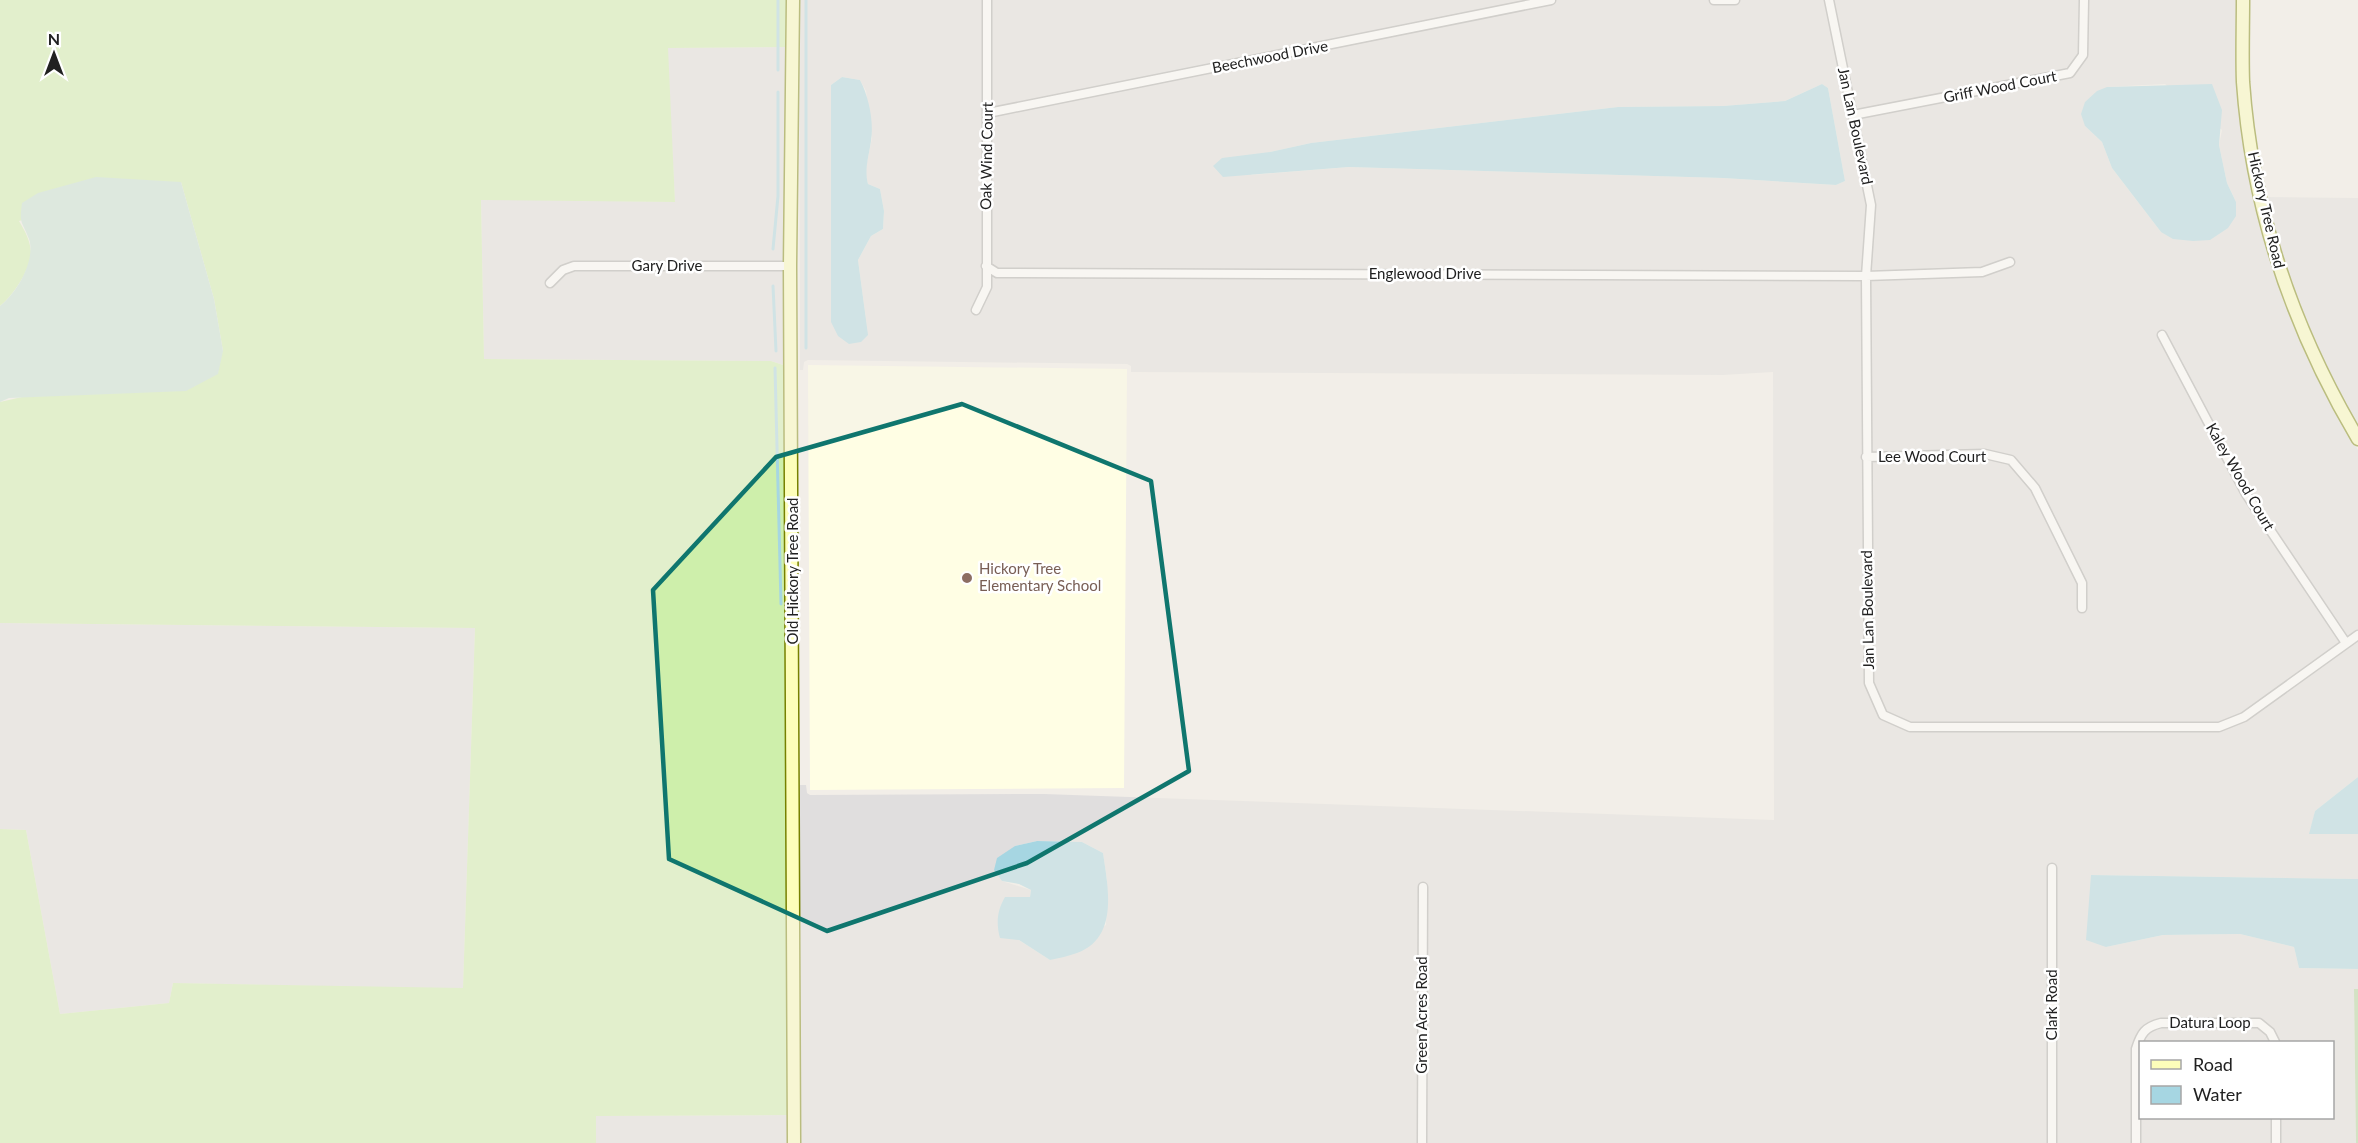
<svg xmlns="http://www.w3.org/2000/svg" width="2358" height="1143" font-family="Lato,sans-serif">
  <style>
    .residential { fill: #e0dede; fill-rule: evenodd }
    .education { fill: #fffee4 }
    .grass { fill: #ceefab }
    .forest { fill: #add49a }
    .wetland { fill: #c4e1d3 }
    .water { fill: #a6d6e2 }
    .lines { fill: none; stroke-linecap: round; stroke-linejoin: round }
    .stream { stroke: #a6d6e2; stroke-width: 3 }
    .street-casing { stroke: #a8a8a8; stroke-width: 11 }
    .secondary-casing { stroke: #778100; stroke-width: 15 }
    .street { stroke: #fff; stroke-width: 8 }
    .secondary { stroke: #fdfeba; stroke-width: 12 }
    .marked { fill: none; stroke: #0f766e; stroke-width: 4.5; stroke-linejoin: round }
    .education-dot { fill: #8d6e63; stroke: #fff; stroke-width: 2 }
    .labels { text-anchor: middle; stroke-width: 5; stroke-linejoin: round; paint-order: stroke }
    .street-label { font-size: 15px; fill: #212121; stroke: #fff }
    .education-label { font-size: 15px; fill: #785e54; stroke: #fff; text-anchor: start }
  </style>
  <rect width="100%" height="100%" fill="#f2eee8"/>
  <path class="residential" d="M 799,0 L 2238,0 L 2243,134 L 2264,241 L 2286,307 L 2306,355 L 2358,450 L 2358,777 L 2315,811 L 2310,834 L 2358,834 L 2358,879 L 2092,875 L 2106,947 L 2163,935 L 2240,934 L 2294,947 L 2299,968 L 2358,969 L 2358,989 L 2354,989 L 2356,1143 L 800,1143 L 800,785 L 806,785 L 807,793 L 810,795 L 1044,794 L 1774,820 L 1773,372 L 1723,375 L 1131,372 L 1131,366 L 1127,364 L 808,360 L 804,362 L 803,370 L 800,370 ZM 842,77 L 860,80 L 866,91 L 872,138 L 865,172 L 868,184 L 880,189 L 884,211 L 883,229 L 871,236 L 858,260 L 868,335 L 831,85 ZM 1822,84 L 1828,88 L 1845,181 L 1836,185 L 1723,178 L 1349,167 L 1251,175 L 1270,152 L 1311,143 L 1618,107 L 1723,106 L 1785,101 ZM 2165,84 L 2222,130 L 2219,145 L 2227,183 L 2236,202 L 2161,232 L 2112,168 L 2102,142 L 2085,126 L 2107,87 ZM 1037,841 L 1082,842 L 1103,853 L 1107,880 L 1106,925 L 1050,960 L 1019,940 L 1005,897 L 1030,897 L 1031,890 L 1002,881 L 1015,846 ZM 2140,1042 L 2332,1042 L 2332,1118 L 2140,1118 Z
    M 787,47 L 786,366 L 771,361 L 484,359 L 481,199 L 675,202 L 667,48 Z
    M 2265,197 L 2358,198 L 2358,428 L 2315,349 L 2288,279 Z
    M 0,623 L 475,628 L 463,989 L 173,983 L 169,1003 L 60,1014 L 26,830 L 0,829 Z
    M 789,1115 L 789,1143 L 596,1143 L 596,1116 Z"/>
  <path class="education" d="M 808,365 L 1127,369 L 1124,788 L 810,790 Z"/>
  <path class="grass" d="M 0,0 L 788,0 L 787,47 L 668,48 L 675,202 L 481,200 L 484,359 L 771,361 L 786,366 L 789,1115 L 596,1116 L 596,1143 L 0,1143 L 0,829 L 26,830 L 60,1014 L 169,1003 L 173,983 L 463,988 L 475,628 L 0,623 L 0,402 L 223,351 L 214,299 L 181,182 L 164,182 L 19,221 C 25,231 30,240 31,252 C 31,269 13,296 0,306 Z"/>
  <path class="forest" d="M 2354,989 L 2358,989 L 2358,1143 L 2356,1143 Z"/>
  <path class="wetland" d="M 96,177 L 181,182 L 214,299 L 223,351 L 218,374 L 186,391 L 9,398 L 0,402 L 0,306 C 17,293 36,260 29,239 C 22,220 19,225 22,203 L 38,193 Z"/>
  <path class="water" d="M 842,77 L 860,80 C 869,97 874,122 871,141 C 869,156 864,169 868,184 L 880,189 L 884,211 L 883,229 L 871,236 L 858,260 L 868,335 L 861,342 L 849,344 L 838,336 L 831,322 L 831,85 Z
    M 1822,84 L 1828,88 L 1845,181 L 1836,185 L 1723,178 L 1349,167 L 1223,177 L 1213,166 L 1222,158 L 1270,152 L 1311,143 L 1618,107 L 1723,106 L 1785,101 Z
    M 2212,84 L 2222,110 L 2219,145 L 2227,183 L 2236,202 L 2236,216 L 2228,228 L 2210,240 L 2193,241 L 2173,239 L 2161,232 L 2112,168 L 2102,142 L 2085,126 L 2081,114 L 2085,102 L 2097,91 L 2107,87 Z
    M 2358,777 L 2358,834 L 2309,834 L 2315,811 Z
    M 1037,841 L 1082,842 L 1103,853 C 1108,887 1119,938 1077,953 C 1069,956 1059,958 1050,960 L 1019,940 L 1000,938 C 996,923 997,911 1005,897 L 1030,897 L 1031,890 L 1019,884 L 1002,881 L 994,870 L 997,858 L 1015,846 Z
    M 2091,875 L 2358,879 L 2358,969 L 2299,968 L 2294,947 L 2240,934 L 2163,935 L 2106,947 L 2086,940 Z"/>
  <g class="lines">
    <path class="stream" d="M 778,0 L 778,70
      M 773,249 L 778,196 L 778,92
      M 773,286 L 776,351
      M 806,348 L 806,0
      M 775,368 L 781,604"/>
    <g class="street-casing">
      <path id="street" d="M 1714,0 L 1735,0
        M 1829,0 L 1871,205 L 1866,276 L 1869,683 L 1883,715 L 1910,727 L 2219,727 L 2244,717 L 2358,635
        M 988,113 L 1551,0
        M 1853,115 L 2070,73 L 2083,55 L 2084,0
        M 986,266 L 997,273 L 1866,276 L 1982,272 L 2010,262
        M 550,283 L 563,270 L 574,266 L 790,266
        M 976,310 L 987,287 L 987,0
        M 2162,335 L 2246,494 L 2346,643
        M 1866,457 L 1985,454 L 2011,460 L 2035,488 L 2082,583 L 2082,608
        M 1422,1143 L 1423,887
        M 2052,1143 L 2052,868
        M 2136,1143 L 2136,1049 C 2141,1033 2145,1027 2161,1023 L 2259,1023 L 2270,1032 L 2275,1042
        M 2276,1143 L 2276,1118"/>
    </g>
    <g class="secondary-casing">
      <path id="secondary" d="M 793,0 L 790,266 L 794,1143
        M 2243,0 C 2243,27 2242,55 2243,82 C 2252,210 2293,329 2358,439"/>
    </g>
    <use href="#street" class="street"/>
    <use href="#secondary" class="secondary"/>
  </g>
  <path d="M0 0H2358V1143H0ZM 962,404 L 1151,481 L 1189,771 L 1027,863 L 827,931 L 669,859 L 653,590 L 776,457 Z" fill="#f2eee8" fill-opacity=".55" fill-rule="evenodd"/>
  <path class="marked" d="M 962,404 L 1151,481 L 1189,771 L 1027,863 L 827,931 L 669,859 L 653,590 L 776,457 Z"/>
  <circle class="education-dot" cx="967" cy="578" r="6"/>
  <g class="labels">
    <g class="street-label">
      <text transform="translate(1270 57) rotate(-11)" y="5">Beechwood Drive</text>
      <text transform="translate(2000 87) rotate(-11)" y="5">Griff Wood Court</text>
      <text transform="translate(1855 126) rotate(78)" y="5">Jan Lan Boulevard</text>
      <text transform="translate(987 156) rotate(-89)" y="5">Oak Wind Court</text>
      <text transform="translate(2266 210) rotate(77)" y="5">Hickory Tree Road</text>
      <text x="667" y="271">Gary Drive</text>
      <text x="1425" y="279">Englewood Drive</text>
      <text x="1932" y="462">Lee Wood Court</text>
      <text transform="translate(2240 477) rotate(60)" y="5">Kaley Wood Court</text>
      <text transform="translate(793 571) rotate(-90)" y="5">Old Hickory Tree Road</text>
      <text transform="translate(1868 610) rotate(-91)" y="5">Jan Lan Boulevard</text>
      <text transform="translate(2052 1005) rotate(-90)" y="5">Clark Road</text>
      <text transform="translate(1422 1015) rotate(-90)" y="5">Green Acres Road</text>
      <text x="2210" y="1028">Datura Loop</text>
    </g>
    <g class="education-label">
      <text x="979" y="574">Hickory Tree<tspan x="979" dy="17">Elementary School</tspan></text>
    </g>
  </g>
  <rect x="2139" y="1041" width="195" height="78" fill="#ffffff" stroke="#a6a6a6" stroke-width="1.5"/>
  <rect x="2151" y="1060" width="30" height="9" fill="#fdfeba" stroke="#a6a6a6" stroke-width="1.5"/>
  <text x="2193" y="1071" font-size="18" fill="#212121">Road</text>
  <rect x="2151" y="1086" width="30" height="18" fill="#a6d6e2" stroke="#a6a6a6" stroke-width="1.5"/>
  <text x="2193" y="1101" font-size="18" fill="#212121">Water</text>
  <g transform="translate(54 54)" stroke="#ffffff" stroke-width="4.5" paint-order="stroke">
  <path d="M0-4.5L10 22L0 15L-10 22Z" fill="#212121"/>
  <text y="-9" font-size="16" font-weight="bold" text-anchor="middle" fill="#212121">N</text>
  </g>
</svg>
